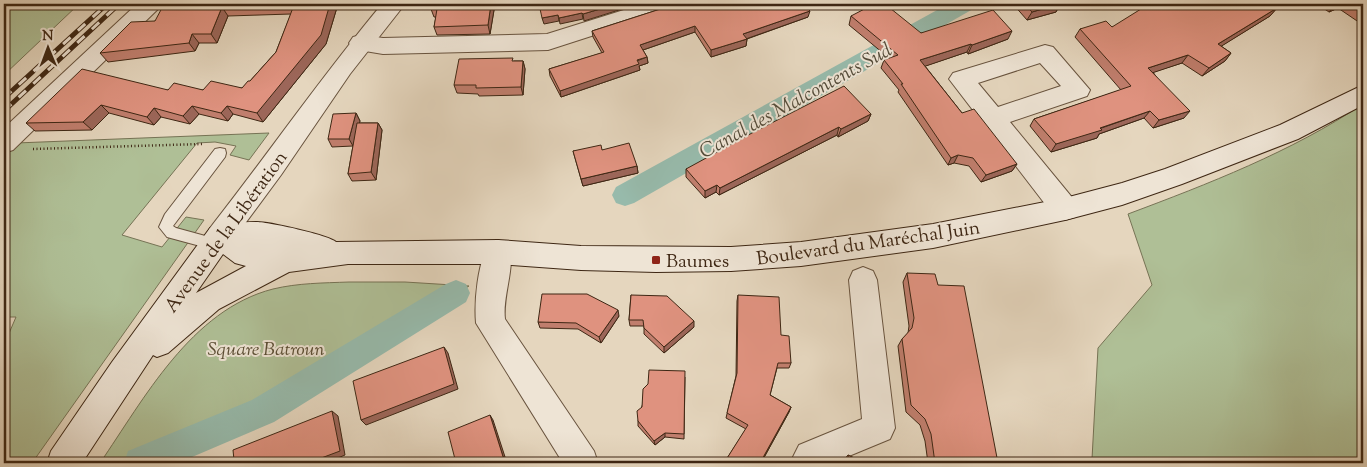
<svg xmlns="http://www.w3.org/2000/svg" width="1367" height="467" font-family="'Sorts Mill Goudy',serif">
  <style>
    .green { fill: #afbf96; stroke: #767355 }
    .lines { fill: none; stroke-linecap: round; stroke-linejoin: round }
    .canal { fill: #97baab; fill-rule: evenodd }
    .service-casing { stroke: #68533e; stroke-width: 2 }
    .minor-casing { stroke: #68533e; stroke-width: 2 }
    .tertiary-casing { stroke: #68533e; stroke-width: 2 }
    .secondary-casing { stroke: #3e2714; stroke-width: 2 }
    .path { stroke: #3e2714; stroke-width: 2.5; stroke-dasharray: 1 2.5; stroke-linecap: butt }
    .service { fill: #eee4d5; fill-rule: evenodd }
    .minor { fill: #eee4d5; fill-rule: evenodd }
    .tertiary { fill: #eee4d5; fill-rule: evenodd }
    .secondary { fill: #eee4d5; fill-rule: evenodd }
    .rail-casing { stroke: #3e2714; stroke-width: 5 }
    .rail { stroke: #eee4d5; stroke-width: 3; stroke-dasharray: 10; stroke-linecap: butt }
    .wall { fill: #c07e6d; stroke: #3e2714 }
    .shaded-wall { fill: #9c6659; stroke: #3e2714 }
    .building { fill: #df927f; stroke: #3e2714 }
    .poi-dot { fill: #8f2418; stroke: #eee4d5; stroke-width: 2 }
    .labels { text-anchor: middle; stroke-width: 4; stroke-linejoin: round; paint-order: stroke }
    .street-label { font-size: 19px; fill: #3e2714; stroke: #eee4d5 }
    .poi-label { font-size: 19px; fill: #3e2714; stroke: #eee4d5; text-anchor: start }
    .park-label { font-size: 19px; font-style: italic; fill: #5a4d34; stroke: #eee4d5 }
    .water-label { font-size: 20px; font-style: italic; fill: #544c3a; stroke: #eee4d5 }
  </style>
  <rect width="100%" height="100%" fill="#e5d6be"/>
  <filter id="stains"><feTurbulence type="fractalNoise" baseFrequency=".004" numOctaves="4"/><feColorMatrix values="0 0 0 0 .2 0 0 0 0 .09 0 0 0 0 .02 0 0 0 .5 -.17"/></filter>
  <radialGradient id="worn" r=".72"><stop offset=".6" stop-color="#630" stop-opacity="0"/><stop offset="1" stop-color="#630" stop-opacity=".3"/></radialGradient>
  <path class="green" d="M 4,4 L 79,4 L 4,75 Z
    M 1363,104 L 1363,463 L 1088,463 L 1092,459 L 1098,348 L 1152,285 L 1128,214 C 1208,184 1291,152 1363,104 Z
    M 269,133 L 249,160 L 230,155 L 236,146 L 215,142 L 197,143 L 122,235 L 162,247 L 186,217 L 204,220 L 32,463 L 4,463 L 4,345 L 16,317 L 4,317 L 4,155 L 16,143 Z
    M 349,282 L 405,282 L 469,286 L 263,411 L 139,463 L 100,463 C 144,399 191,310 273,289 C 298,283 323,283 349,282 Z"/>
  <g class="lines">
    <path class="canal" d="M 948,4 L 976,4 L 973,9 L 634,203 L 625,206 L 616,203 L 612,195 L 616,187 Z
      M 456,280 L 466,284 L 470,293 L 466,302 L 274,422 L 178,463 L 124,463 L 128,451 L 252,400 L 446,284 Z"/>
    <g class="service-casing">
      <path id="service" d="M 220,148 L 225,149 L 226,153 L 225,157 L 173,226 L 176,228 L 220,240 L 222,244 L 220,248 L 215,250 L 167,237 L 159,227 L 165,214 L 215,149 Z"/>
    </g>
    <g class="minor-casing">
      <path id="minor" d="M 137,4 L 161,4 L 158,9 L 13,150 L 4,153 L 4,128 Z
        M 643,4 L 678,4 L 675,9 L 548,50 L 383,54 L 353,49 L 349,43 L 353,37 L 361,35 L 383,38 L 547,34 Z
        M 1045,45 L 1053,47 L 1090,90 L 1087,96 L 1010,122 L 1075,201 L 1078,209 L 1075,217 L 1065,220 L 1055,217 L 949,79 L 953,73 ZM 1040,63 L 1061,86 L 998,107 L 978,83 Z
        M 498,240 L 508,244 C 517,263 502,296 505,319 L 594,451 L 598,463 L 563,463 L 476,323 C 474,300 478,265 488,244 Z
        M 863,267 L 873,271 L 877,280 L 895,428 L 890,439 L 832,463 L 790,463 L 799,445 L 862,419 L 849,280 L 853,271 Z"/>
    </g>
    <g class="tertiary-casing">
      <path id="tertiary" d="M 382,4 L 405,4 L 350,74 L 281,175 L 230,244 L 220,248 L 210,244 L 206,236 L 210,228 C 268,154 322,76 382,4 Z"/>
    </g>
    <g class="secondary-casing">
      <path id="secondary" d="M 1363,85 L 1363,105 L 1298,139 L 1182,184 L 1122,205 L 1065,220 L 933,248 L 801,266 L 731,271 L 656,272 L 581,270 L 498,264 L 348,264 L 289,272 L 219,309 L 168,353 L 157,357 L 153,355 L 82,463 L 47,463 L 51,451 L 112,362 L 210,228 C 225,223 241,222 257,222 C 268,222 329,235 336,242 L 498,240 L 581,246 L 731,247 L 801,242 L 933,224 L 1065,198 L 1122,183 L 1165,169 L 1280,125 ZM 223,254 L 235,263 L 246,266 L 196,293 Z"/>
    </g>
    <path class="path" d="M 33,149 L 202,144"/>
    <use href="#service" class="service"/>
    <use href="#minor" class="minor"/>
    <use href="#tertiary" class="tertiary"/>
    <use href="#secondary" class="secondary"/>
    <g class="rail-casing">
      <path id="rail" d="M 4,98 L 107,4
        M 4,111 L 119,4"/>
    </g>
    <use href="#rail" class="rail"/>
  </g>
  <path class="wall" d="M 204,4 L 338,4 L 326,44 L 263,122 L 233,114 L 228,121 L 199,114 L 190,124 L 161,117 L 154,125 L 109,113 L 92,130 L 35,131 L 26,123 L 168,90 L 203,90 L 242,88 L 250,81 L 276,52 L 291,14 L 228,16 L 217,43 L 199,43 L 195,51 L 108,62 L 100,53 L 155,21 L 203,6 Z
    M 495,4 L 490,34 L 437,35 L 434,27 L 436,17 L 434,17 L 431,9 Z
    M 676,4 L 691,9 L 808,17 L 747,39 L 746,46 L 711,57 L 695,32 L 643,50 L 647,57 L 648,63 L 639,66 L 640,70 L 561,97 L 550,76 L 549,69 L 602,53 L 593,37 L 592,31 Z
    M 1013,4 L 1060,4 L 1056,12 L 1027,20 Z
    M 1317,4 L 1363,4 L 1363,25 L 1338,8 L 1329,12 Z
    M 1277,8 L 1270,16 L 1221,46 L 1231,53 L 1225,61 L 1202,76 L 1182,63 L 1153,72 L 1184,118 L 1153,128 L 1144,118 L 1099,134 L 1097,138 L 1051,152 L 1030,126 L 1034,119 L 1121,90 L 1075,37 L 1080,29 L 1112,27 Z
    M 851,16 L 921,33 L 1008,39 L 968,54 L 967,52 L 925,66 L 962,113 L 1017,164 L 1012,171 L 981,182 L 969,166 L 954,163 L 948,165 L 898,92 L 899,90 L 881,68 L 884,60 L 889,58 L 849,25 Z
    M 514,61 L 523,61 L 525,69 L 523,95 L 479,96 L 478,94 L 457,93 L 454,85 Z
    M 356,113 L 360,121 L 359,123 L 378,123 L 382,130 L 376,180 L 352,181 L 348,174 L 353,146 L 332,147 L 328,139 Z
    M 871,114 L 868,121 L 838,137 L 837,135 L 719,195 L 716,192 L 705,198 L 686,177 L 686,169 Z
    M 602,150 L 637,166 L 638,173 L 583,186 L 573,151 Z
    M 907,273 L 938,285 L 998,463 L 928,463 L 925,441 L 920,425 L 906,412 L 898,346 L 902,339 L 908,333 L 909,326 L 903,282 Z
    M 631,295 L 694,327 L 664,353 L 644,334 L 644,326 L 630,326 L 629,320 Z
    M 738,295 L 781,335 L 791,363 L 789,368 L 777,368 L 770,395 L 791,407 L 789,412 L 761,463 L 724,463 L 746,429 L 726,418 L 736,376 L 737,301 Z
    M 619,316 L 601,343 L 578,329 L 540,328 L 538,322 Z
    M 685,377 L 684,439 L 665,437 L 655,445 L 638,426 L 638,421 L 648,384 Z
    M 848,455 L 864,463 L 844,463 L 844,460 Z"/>
  <path class="shaded-wall" d="M 330,4 L 338,4 L 326,44 L 263,122 L 257,113 Z
    M 491,4 L 495,4 L 490,34 L 488,25 Z
    M 617,4 L 638,4 L 584,21 L 583,14 Z
    M 1060,4 L 1056,12 L 1027,20 L 1032,12 Z
    M 1336,4 L 1342,4 L 1338,8 L 1329,12 Z
    M 222,7 L 228,16 L 217,43 L 211,34 Z
    M 1277,8 L 1270,16 L 1212,52 L 1218,44 Z
    M 810,11 L 808,17 L 743,40 L 743,34 Z
    M 582,13 L 583,19 L 560,24 L 559,18 Z
    M 558,15 L 559,21 L 544,24 L 542,18 Z
    M 695,26 L 695,32 L 640,51 L 640,45 Z
    M 1012,31 L 1008,39 L 968,54 L 972,45 Z
    M 192,34 L 199,43 L 195,51 L 189,43 Z
    M 747,39 L 746,46 L 711,57 L 711,50 Z
    M 971,44 L 967,52 L 917,69 L 920,60 Z
    M 1231,53 L 1225,61 L 1202,76 L 1209,68 Z
    M 1188,55 L 1182,63 L 1143,76 L 1148,68 Z
    M 647,57 L 648,63 L 639,66 L 640,70 L 561,97 L 560,91 Z
    M 523,61 L 525,69 L 523,95 L 521,87 Z
    M 101,105 L 109,113 L 92,130 L 83,122 Z
    M 192,106 L 199,114 L 190,124 L 183,116 Z
    M 227,106 L 233,114 L 228,121 L 221,113 Z
    M 154,108 L 161,117 L 154,125 L 147,117 Z
    M 1150,111 L 1144,118 L 1099,134 L 1097,138 L 1051,152 L 1056,144 Z
    M 1190,111 L 1184,118 L 1153,128 L 1159,120 Z
    M 356,113 L 360,121 L 353,146 L 349,139 Z
    M 871,114 L 868,121 L 838,137 L 841,129 Z
    M 378,123 L 382,130 L 376,180 L 371,172 Z
    M 839,127 L 837,135 L 719,195 L 720,188 Z
    M 958,155 L 954,163 L 948,165 L 951,158 Z
    M 1017,164 L 1012,171 L 981,182 L 986,175 Z
    M 637,166 L 638,173 L 583,186 L 581,179 Z
    M 717,185 L 716,192 L 705,198 L 705,191 Z
    M 618,310 L 619,316 L 601,343 L 599,337 Z
    M 694,321 L 694,327 L 664,353 L 664,347 Z
    M 444,347 L 448,353 L 458,389 L 366,425 L 361,420 Z
    M 791,407 L 789,412 L 761,463 L 760,463 Z
    M 332,411 L 338,416 L 345,455 L 326,463 L 308,463 Z
    M 490,415 L 493,420 L 507,463 L 505,463 Z
    M 665,433 L 665,437 L 655,445 L 654,441 Z"/>
  <path class="building" d="M 204,4 L 330,4 L 321,35 L 257,113 L 227,106 L 221,113 L 192,106 L 183,116 L 154,108 L 147,117 L 101,105 L 83,122 L 26,123 L 82,69 L 168,90 L 174,83 L 203,90 L 211,81 L 242,88 L 248,81 L 250,81 L 276,52 L 294,5 L 222,7 L 211,34 L 192,34 L 189,43 L 100,53 L 131,22 L 155,21 L 163,6 L 203,6 Z
    M 432,4 L 491,4 L 488,25 L 434,27 L 437,9 L 431,9 Z
    M 539,4 L 617,4 L 583,14 L 582,13 L 559,18 L 558,15 L 542,18 Z
    M 676,4 L 688,4 L 691,9 L 710,4 L 803,4 L 810,11 L 743,34 L 747,39 L 711,50 L 695,26 L 640,45 L 647,57 L 637,60 L 639,64 L 560,91 L 549,69 L 604,52 L 592,31 Z
    M 874,4 L 885,4 L 921,33 L 993,10 L 1012,31 L 972,45 L 971,44 L 920,60 L 962,113 L 974,109 L 1017,164 L 986,175 L 973,158 L 958,155 L 951,158 L 901,84 L 903,84 L 884,60 L 898,55 L 851,16 Z
    M 1025,4 L 1060,4 L 1032,12 Z
    M 1149,4 L 1270,4 L 1277,8 L 1218,44 L 1231,53 L 1209,68 L 1188,55 L 1148,68 L 1190,111 L 1159,120 L 1150,111 L 1100,128 L 1102,130 L 1056,144 L 1034,119 L 1131,86 L 1080,29 L 1106,21 L 1112,27 Z
    M 1350,4 L 1363,4 L 1363,12 Z
    M 513,58 L 512,61 L 523,61 L 521,87 L 476,88 L 476,85 L 454,85 L 459,59 Z
    M 844,86 L 871,114 L 841,129 L 839,127 L 720,188 L 717,185 L 705,191 L 686,169 L 752,133 Z
    M 356,113 L 349,139 L 328,139 L 333,114 Z
    M 357,123 L 378,123 L 371,172 L 348,174 Z
    M 629,143 L 637,166 L 581,179 L 573,151 L 601,145 L 602,150 Z
    M 907,273 L 935,274 L 938,285 L 964,286 L 998,463 L 935,463 L 931,434 L 925,419 L 911,405 L 902,339 L 912,328 L 914,318 Z
    M 542,294 L 587,294 L 618,310 L 599,337 L 576,323 L 538,322 Z
    M 631,295 L 667,296 L 694,321 L 664,347 L 644,328 L 643,320 L 629,320 Z
    M 738,295 L 779,297 L 781,335 L 789,336 L 791,363 L 778,363 L 770,395 L 791,407 L 760,463 L 724,463 L 748,425 L 727,413 L 737,373 Z
    M 444,347 L 454,384 L 361,420 L 353,381 Z
    M 649,370 L 685,371 L 684,434 L 665,433 L 654,441 L 638,421 L 637,411 L 642,407 L 643,389 L 648,384 Z
    M 332,411 L 340,451 L 308,463 L 225,463 L 234,460 L 233,450 Z
    M 490,415 L 505,463 L 456,463 L 448,432 Z
    M 848,455 L 864,463 L 849,463 Z"/>
  <rect class="poi-dot" x="651" y="255" width="10" height="10" rx="2.5"/>
  <g class="labels">
    <g class="street-label">
      <text transform="translate(225 231) rotate(-54)" y="7">Avenue de la Libération</text>
      <text transform="translate(868 242) rotate(-8)" y="7">Boulevard du Maréchal Juin</text>
    </g>
    <g class="poi-label">
      <text x="666" y="267">Baumes</text>
    </g>
    <g class="park-label">
      <text x="266" y="355">Square Batroun</text>
    </g>
    <g class="water-label">
      <text transform="translate(795 100) rotate(-29)" y="7">Canal des Malcontents Sud</text>
    </g>
  </g>
  <rect width="1367" height="467" fill="none" stroke="#e5d6be" stroke-width="20"/>
  <rect x="5" y="5" width="1357" height="457" fill="none" stroke="#3e2714" stroke-width="2.5"/>
  <rect x="10" y="10" width="1347" height="447" fill="none" stroke="#3e2714"/>
  <g transform="translate(48 48) rotate(359)" stroke="#eee4d5" stroke-width="4" paint-order="stroke">
  <path d="M0-4L9 19L0 12L-9 19Z" fill="#3e2714"/>
  <text y="-8" font-size="14" font-weight="bold" text-anchor="middle" fill="#3e2714">N</text>
  </g>
  <rect width="100%" height="100%" filter="url(#stains)"/>
  <rect width="100%" height="100%" fill="url(#worn)"/>
</svg>
